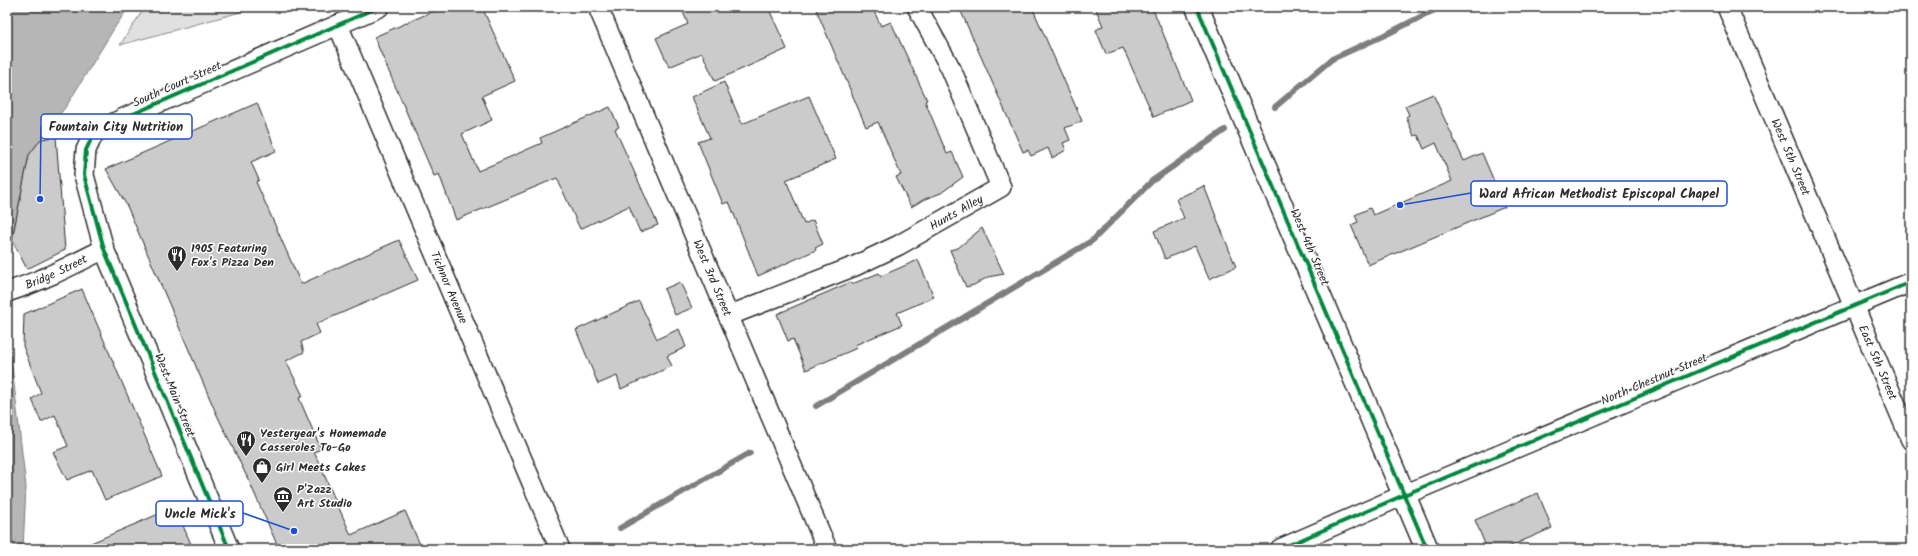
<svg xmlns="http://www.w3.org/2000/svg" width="1918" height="556" font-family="Kalam,sans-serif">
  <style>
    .green { fill: #e0e0e0; stroke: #868686 }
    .water { fill: #b6b6b6; stroke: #7e7e7e }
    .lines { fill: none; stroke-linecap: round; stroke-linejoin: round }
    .stream { stroke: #7e7e7e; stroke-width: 6 }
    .building { fill: #cbcbcb; stroke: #2b2b2b }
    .street-casing { stroke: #2b2b2b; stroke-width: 22 }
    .secondary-casing { stroke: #2b2b2b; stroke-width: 25 }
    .street { stroke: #fff; stroke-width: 19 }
    .secondary { stroke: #fff; stroke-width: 22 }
    .cycleway-casing { stroke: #fff; stroke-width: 6 }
    .cycleway { stroke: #00873e; stroke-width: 4 }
    .labels { text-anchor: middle; stroke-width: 3; stroke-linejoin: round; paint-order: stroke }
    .street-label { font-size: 12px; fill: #2b2b2b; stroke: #fff }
    .poi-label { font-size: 12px; font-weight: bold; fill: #2b2b2b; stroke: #fff; text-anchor: start }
    .leader { fill: none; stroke: #1d4ed8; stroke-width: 1.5 }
    .callout-dot { fill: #1d4ed8; stroke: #fff; stroke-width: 1.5 }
    .callout { fill: #fff; stroke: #1d4ed8; stroke-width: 1.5 }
    .callout-label { font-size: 13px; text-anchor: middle; font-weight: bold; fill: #2b2b2b }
  </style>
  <rect width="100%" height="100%" fill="#fff"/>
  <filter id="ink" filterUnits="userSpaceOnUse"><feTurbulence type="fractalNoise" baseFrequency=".025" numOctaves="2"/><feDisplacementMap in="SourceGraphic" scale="8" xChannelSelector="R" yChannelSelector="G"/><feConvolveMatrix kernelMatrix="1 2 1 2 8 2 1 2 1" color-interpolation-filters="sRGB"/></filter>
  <g filter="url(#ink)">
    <path class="green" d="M 145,7 L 259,7 L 120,45 Z"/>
    <path class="water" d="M 7,7 L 129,7 L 115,27 L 67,105 L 29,155 L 9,253 L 7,281 Z
      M 7,324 L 26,487 L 23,549 L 7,549 Z"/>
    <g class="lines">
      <path class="stream" d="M 1275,107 L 1332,59 L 1389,33 L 1440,7
        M 816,406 L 1093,240 L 1152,181 L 1225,130
        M 620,528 L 750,453"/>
    </g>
    <path class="building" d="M 443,7 L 482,7 L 515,81 L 482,96 L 492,120 L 462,134 L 478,171 L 542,143 L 540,138 L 610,107 L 619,127 L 615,129 L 658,225 L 640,232 L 629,206 L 580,229 L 557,178 L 456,220 L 439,174 L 434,176 L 374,37 Z
      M 681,7 L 768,7 L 787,49 L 715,81 L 702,53 L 669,67 L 656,38 L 688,24 Z
      M 815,7 L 872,7 L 881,26 L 891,22 L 927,100 L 925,101 L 947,154 L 952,152 L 963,177 L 941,193 L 925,199 L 911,207 L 896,177 L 901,175 L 878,122 L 866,127 Z
      M 959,7 L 1032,7 L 1082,121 L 1065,128 L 1070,140 L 1063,143 L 1066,150 L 1052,158 L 1048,148 L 1031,156 L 1028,150 L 1023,152 Z
      M 1095,7 L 1152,7 L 1191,100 L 1154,117 L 1123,48 L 1106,54 L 1096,30 L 1103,26 Z
      M 724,82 L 742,124 L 809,96 L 836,159 L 786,180 L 804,224 L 813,220 L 823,244 L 815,248 L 816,250 L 758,276 L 730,204 L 728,202 L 723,204 L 698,142 L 710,138 L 692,97 Z
      M 1433,94 L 1464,161 L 1482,153 L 1505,207 L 1368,265 L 1351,225 L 1358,222 L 1355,215 L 1370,208 L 1373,215 L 1452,181 L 1436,143 L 1424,149 L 1418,135 L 1414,136 L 1406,117 L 1409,115 L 1405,106 Z
      M 257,103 L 276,151 L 251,162 L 259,180 L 256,182 L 301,284 L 399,240 L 418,280 L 316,324 L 320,333 L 301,342 L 304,352 L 286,361 L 303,396 L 299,398 L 321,449 L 314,452 L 351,535 L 405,511 L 422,549 L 279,549 L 249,481 L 216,413 L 127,206 L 106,169 Z
      M 56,137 L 65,250 L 27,269 L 12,240 L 29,155 L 41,139 Z
      M 1204,186 L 1236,267 L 1209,279 L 1195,246 L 1165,259 L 1154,231 L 1184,218 L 1176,199 Z
      M 982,228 L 1004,274 L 988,277 L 974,285 L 966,287 L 950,250 L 958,248 Z
      M 918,260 L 934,297 L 897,313 L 902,325 L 855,345 L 857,348 L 806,370 L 793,339 L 788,341 L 777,314 L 851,282 L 852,284 L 879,273 L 881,276 Z
      M 680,282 L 692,308 L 675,315 L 664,289 Z
      M 82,289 L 162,476 L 105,500 L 92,470 L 67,480 L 53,452 L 68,446 L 55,415 L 41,422 L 32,399 L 41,393 L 23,346 L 24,314 Z
      M 639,301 L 657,339 L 679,329 L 686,347 L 667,356 L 672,366 L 621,389 L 617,376 L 598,384 L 576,330 Z
      M 1538,493 L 1552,528 L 1504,549 L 1487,549 L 1475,520 Z
      M 175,507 L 193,549 L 77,549 Z"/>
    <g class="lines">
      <g class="street-casing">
        <g id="street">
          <path id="s1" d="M 598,7 L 827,549"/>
          <path id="s2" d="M 1727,7 L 1911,440"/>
          <path id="s3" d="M 338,25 L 560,549"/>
          <path id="s4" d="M 7,292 C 42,281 72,265 104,249"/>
          <path id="s5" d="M 728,316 L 855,266 L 899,245 L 1001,187 L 951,69 L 917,7"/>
          <path d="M 229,549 L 104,249 L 84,175 L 86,150 L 94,133 L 124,118 L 379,7"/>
          <path d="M 1280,549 L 1404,495 L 1911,282"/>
        </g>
      </g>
      <g class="secondary-casing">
        <path id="secondary" d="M 1197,7 L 1427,549"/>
      </g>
      <use href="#street" class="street"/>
      <use href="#secondary" class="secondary"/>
      <g class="cycleway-casing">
        <path id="cycleway" d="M 1197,7 L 1427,549
          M 229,549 L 104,249 L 84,175 L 86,150 L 94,133 L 124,118 L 379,7
          M 1280,549 L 1404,495 L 1911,282"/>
      </g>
      <use href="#cycleway" class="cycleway"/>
    </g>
  </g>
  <defs>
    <g id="restaurant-pin" transform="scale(1)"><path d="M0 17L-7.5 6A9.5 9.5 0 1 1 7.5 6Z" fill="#2b2b2b" stroke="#fff"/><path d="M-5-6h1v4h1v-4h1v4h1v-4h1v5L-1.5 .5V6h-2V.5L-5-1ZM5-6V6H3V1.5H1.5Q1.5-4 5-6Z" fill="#fff"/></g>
    <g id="shop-pin" transform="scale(1)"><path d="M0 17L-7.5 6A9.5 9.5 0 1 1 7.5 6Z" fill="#2b2b2b" stroke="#fff"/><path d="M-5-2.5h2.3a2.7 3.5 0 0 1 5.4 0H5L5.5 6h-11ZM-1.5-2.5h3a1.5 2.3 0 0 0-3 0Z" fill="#fff"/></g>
    <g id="museum-pin" transform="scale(1)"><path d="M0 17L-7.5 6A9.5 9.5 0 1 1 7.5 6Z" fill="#2b2b2b" stroke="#fff"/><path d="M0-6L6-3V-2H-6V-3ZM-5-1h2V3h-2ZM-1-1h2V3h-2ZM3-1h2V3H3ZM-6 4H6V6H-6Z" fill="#fff"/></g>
  </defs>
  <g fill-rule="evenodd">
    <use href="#restaurant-pin" x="177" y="255"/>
    <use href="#restaurant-pin" x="246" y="440"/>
    <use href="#shop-pin" x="262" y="467"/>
    <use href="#museum-pin" x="283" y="496"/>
  </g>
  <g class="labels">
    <g class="street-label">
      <text transform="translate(177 84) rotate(-24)" y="4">South Court Street</text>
      <text dy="4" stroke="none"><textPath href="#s2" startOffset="163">West 5th Street</textPath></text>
      <text dy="4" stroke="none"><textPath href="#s5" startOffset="251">Hunts Alley</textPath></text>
      <text transform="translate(1310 247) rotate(67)" y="4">West 4th Street</text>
      <text dy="4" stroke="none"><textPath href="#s4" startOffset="53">Bridge Street</textPath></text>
      <text dy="4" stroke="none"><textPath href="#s1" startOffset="294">West 3rd Street</textPath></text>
      <text dy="4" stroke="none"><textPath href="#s3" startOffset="285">Tichnor Avenue</textPath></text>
      <text dy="4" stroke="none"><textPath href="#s2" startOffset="386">East 5th Street</textPath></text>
      <text transform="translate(1654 379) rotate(-23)" y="4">North Chestnut Street</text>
      <text transform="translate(175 395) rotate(68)" y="4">West Main Street</text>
    </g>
    <g class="poi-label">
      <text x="191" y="252">1905 Featuring<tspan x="191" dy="14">Fox's Pizza Den</tspan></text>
      <text x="260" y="437">Yesteryear's Homemade<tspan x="260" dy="14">Casseroles To-Go</tspan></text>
      <text x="276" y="471">Girl Meets Cakes</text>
      <text x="297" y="493">P'Zazz<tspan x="297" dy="14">Art Studio</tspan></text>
    </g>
  </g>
  <path class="leader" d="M40 199L41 126M1400 205L1471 193M294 531L243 513"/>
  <g class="callout-dot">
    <circle cx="40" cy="199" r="4"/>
    <circle cx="1400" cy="205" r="4"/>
    <circle cx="294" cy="531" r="4"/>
  </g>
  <g class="callout">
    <rect x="41" y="114" width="151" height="25" rx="4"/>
    <rect x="1471" y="181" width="256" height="25" rx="4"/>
    <rect x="156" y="501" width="87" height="25" rx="4"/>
  </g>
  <g class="callout-label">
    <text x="116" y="131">Fountain City Nutrition</text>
    <text x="1599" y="198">Ward African Methodist Episcopal Chapel</text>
    <text x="200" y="518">Uncle Mick's</text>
  </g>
  <rect width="1918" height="556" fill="none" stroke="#fff" stroke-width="24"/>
  <rect x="12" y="12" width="1894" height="532" fill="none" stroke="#2b2b2b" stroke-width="1.5" filter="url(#ink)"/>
</svg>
